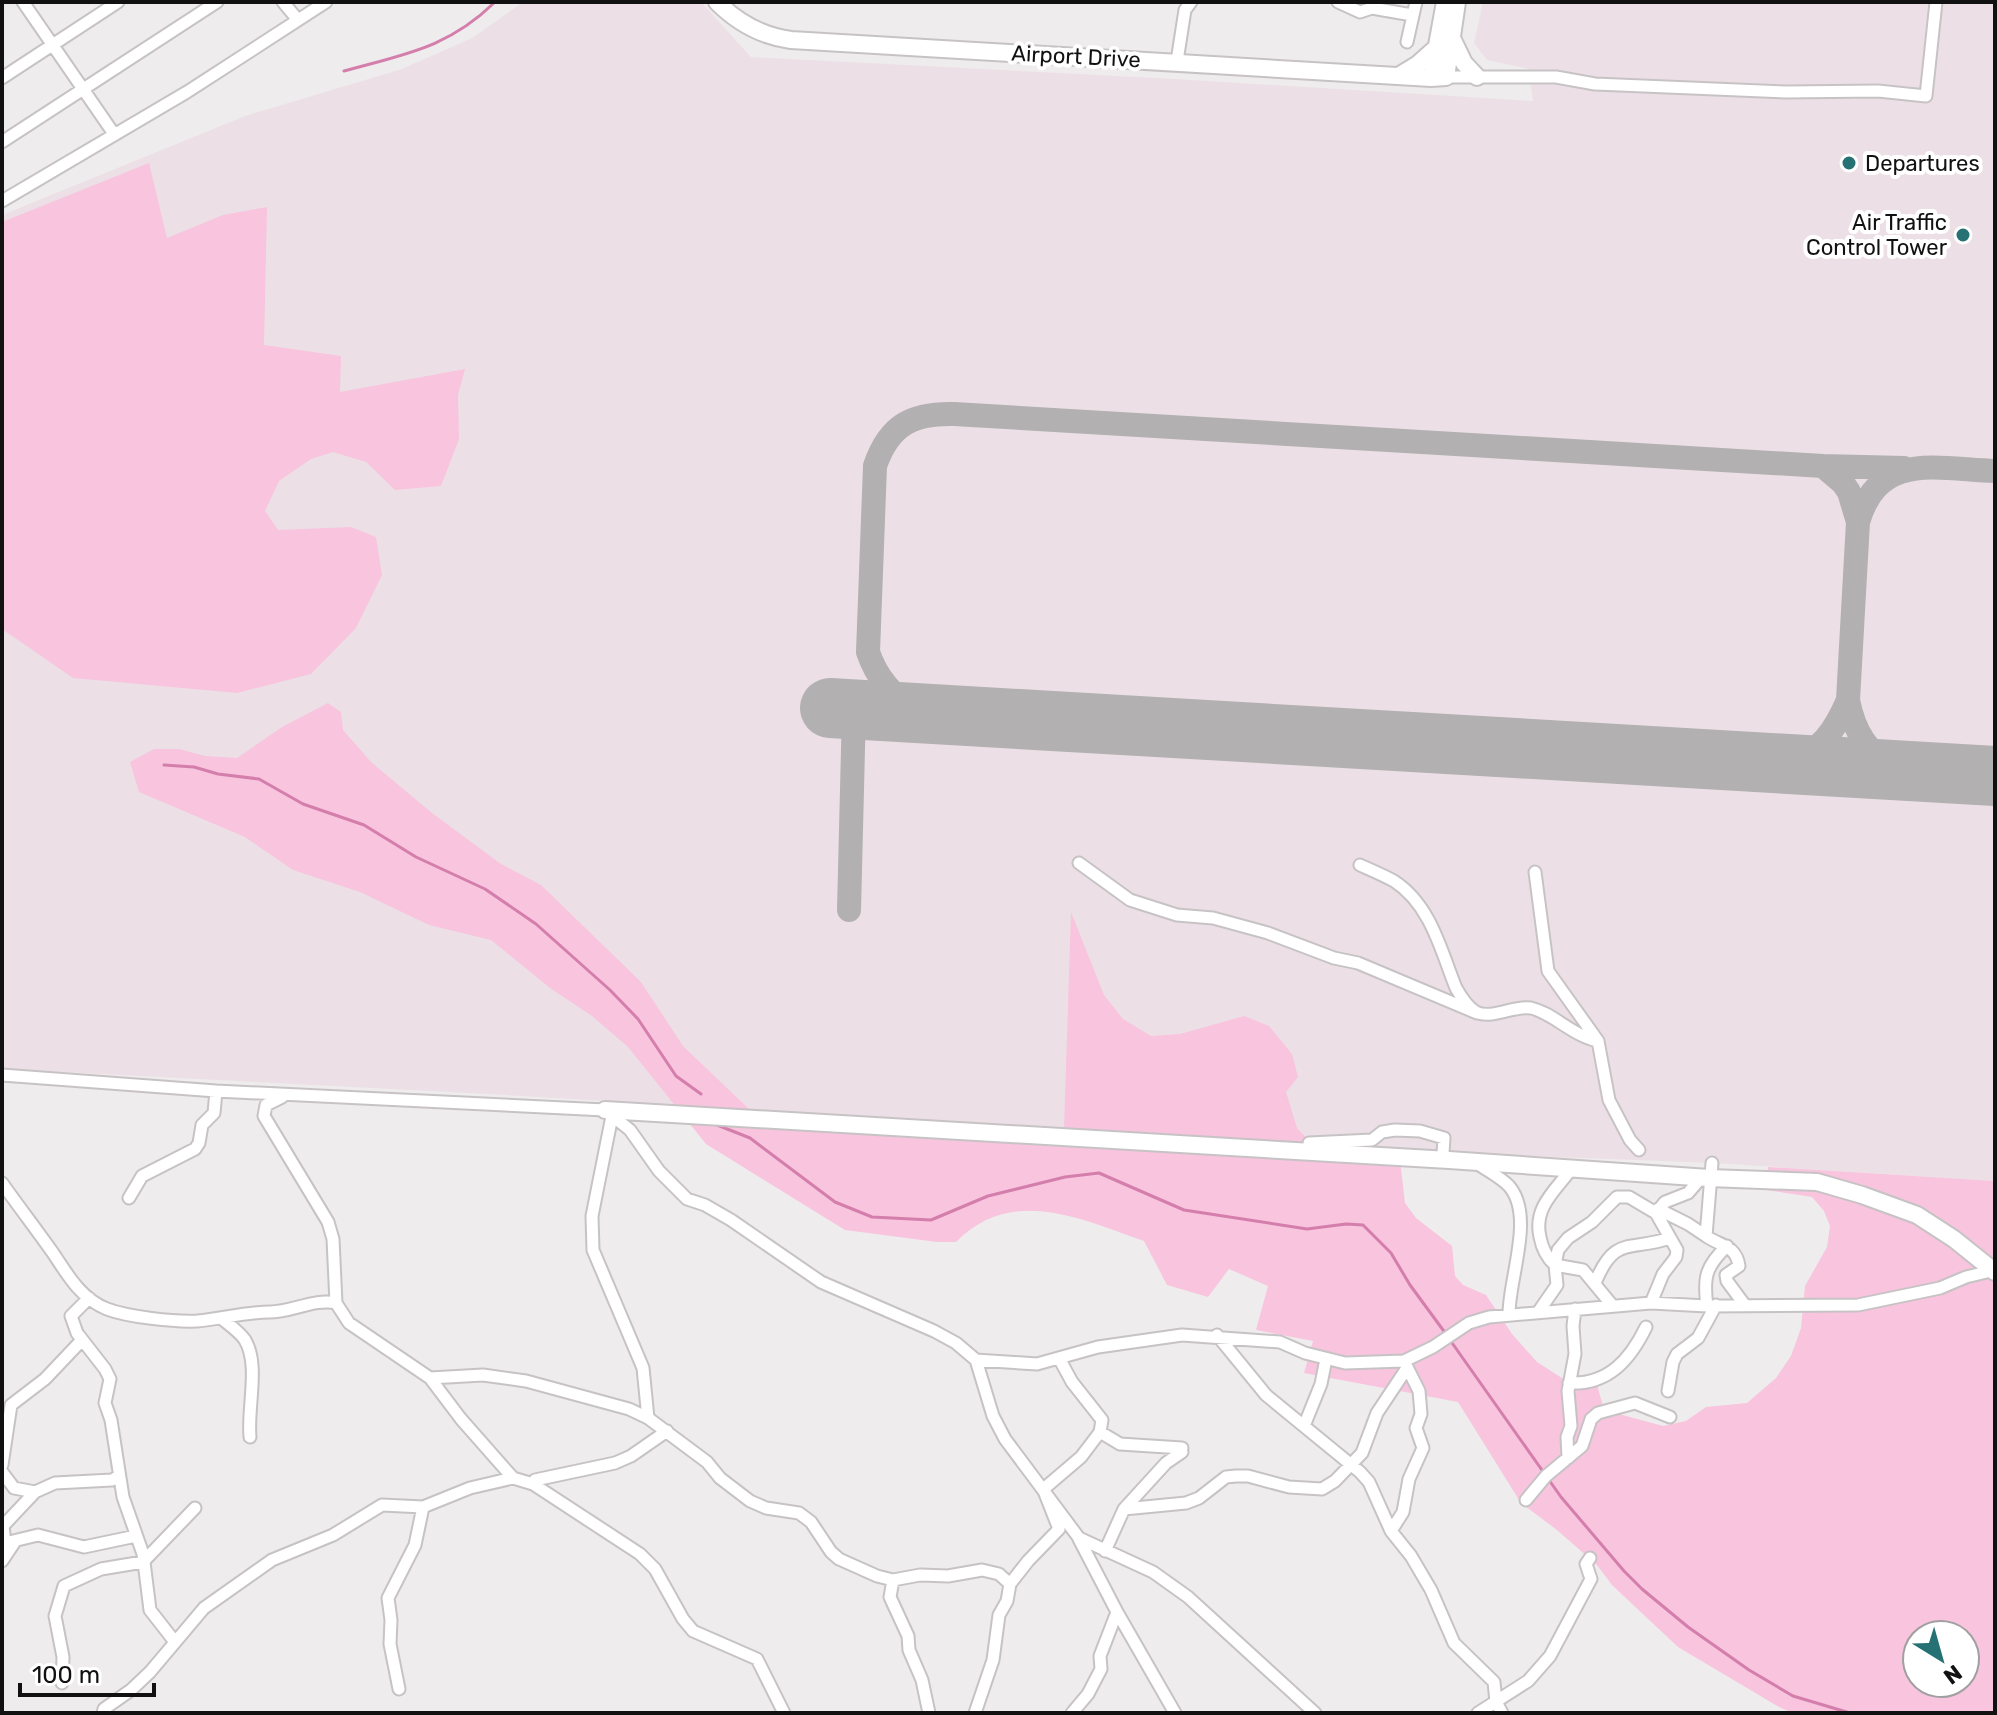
<svg xmlns="http://www.w3.org/2000/svg" width="1997" height="1715" font-family="Rubik,sans-serif">
  <style>
    .built { fill: #ece0e6 }
    .green { fill: #f8c4de; fill-rule: evenodd }
    .lines { fill: none; stroke-linecap: round; stroke-linejoin: round }
    .stream { stroke: #d47eac; stroke-width: 3 }
    .taxiway { stroke: #b2b0b1; stroke-width: 24 }
    .runway { stroke: #b2b0b1; stroke-width: 60 }
    .street-casing { stroke: #c7c3c5; stroke-width: 15 }
    .primary-casing { stroke: #c7c3c5; stroke-width: 20 }
    .street { stroke: #fff; stroke-width: 11 }
    .primary { stroke: #fff; stroke-width: 16 }
    .poi-dot { fill: #267173; stroke: #fff; stroke-width: 3 }
    .labels { text-anchor: middle; stroke-width: 8; stroke-linejoin: round; paint-order: stroke }
    .street-label { font-size: 22px; fill: #121111; stroke: #fff }
    .poi-label { font-size: 22px; fill: #121111; stroke: #fff; text-anchor: start }
  </style>
  <rect width="100%" height="100%" fill="#efeced"/>
  <path class="built" d="M 523,2 L 701,2 L 751,57 L 1175,79 L 1533,101 L 1529,69 L 1487,60 L 1474,43 L 1483,2 L 1995,2 L 1995,1181 L 1712,1163 L 1454,1153 L 488,1094 L 2,1069 L 2,215 L 245,116 L 402,69 L 472,38 Z"/>
  <path class="green" d="M 149,163 L 167,238 L 223,215 L 267,207 L 264,345 L 341,356 L 340,392 L 465,369 L 458,395 L 459,439 L 441,486 L 395,490 L 366,462 L 333,452 L 311,459 L 279,481 L 265,511 L 278,530 L 351,527 L 376,537 L 382,575 L 356,628 L 311,674 L 237,693 L 73,678 L 2,629 L 2,222 Z
    M 328,703 L 341,712 L 343,730 L 371,762 L 432,813 L 501,864 L 541,885 L 641,982 L 683,1046 L 751,1111 L 1064,1129 L 1071,912 L 1104,995 L 1123,1019 L 1151,1036 L 1180,1034 L 1244,1016 L 1269,1026 L 1292,1054 L 1298,1077 L 1286,1092 L 1297,1128 L 1314,1146 L 1399,1151 L 1405,1203 L 1416,1218 L 1452,1246 L 1455,1276 L 1463,1285 L 1486,1295 L 1512,1334 L 1537,1362 L 1565,1380 L 1576,1377 L 1596,1381 L 1604,1410 L 1663,1426 L 1686,1421 L 1706,1407 L 1747,1403 L 1776,1378 L 1791,1356 L 1801,1328 L 1805,1286 L 1827,1247 L 1830,1226 L 1824,1211 L 1812,1197 L 1767,1190 L 1768,1167 L 1995,1181 L 1995,1713 L 1793,1713 L 1779,1707 L 1678,1647 L 1612,1585 L 1597,1565 L 1557,1530 L 1521,1503 L 1458,1402 L 1304,1373 L 1313,1341 L 1256,1330 L 1268,1286 L 1229,1269 L 1208,1297 L 1167,1285 L 1144,1241 C 1081,1219 1012,1185 956,1242 L 937,1242 L 845,1230 L 706,1144 L 628,1047 L 592,1016 L 550,988 L 491,940 L 429,925 L 360,892 L 293,870 L 245,837 L 139,792 L 130,762 L 154,749 L 179,749 L 205,756 L 237,758 L 282,727 ZM 1917,1635 L 1965,1635 L 1965,1683 L 1917,1683 Z"/>
  <g class="lines">
    <path class="stream" d="M 344,71 C 405,54 448,48 495,2
      M 164,765 L 194,767 L 218,774 L 259,779 L 303,804 L 364,825 L 416,857 L 485,889 L 536,924 L 610,990 L 638,1019 L 676,1076 L 701,1094
      M 712,1123 L 750,1138 L 835,1202 L 872,1217 L 931,1220 L 988,1196 L 1065,1177 L 1099,1173 L 1184,1210 L 1307,1229 L 1346,1224 L 1363,1225 L 1391,1253 L 1410,1285 L 1446,1334
      M 1450,1340 L 1561,1497 L 1624,1571 L 1642,1589 L 1688,1627 L 1749,1670 L 1793,1696 L 1850,1713"/>
    <path class="taxiway" d="M 1823,466 L 1904,468
      M 1858,522 C 1879,451 1936,469 1995,471
      M 915,712 C 893,695 877,679 868,652 L 875,466 C 889,425 912,413 954,414 L 1823,466 L 1843,483 L 1849,492 L 1858,522 L 1848,700 C 1854,731 1867,753 1895,769
      M 1788,766 C 1822,747 1833,735 1848,700
      M 849,910 L 854,709"/>
    <path class="runway" d="M 830,708 L 1995,776"/>
    <g class="street-casing">
      <path id="street" d="M 23,2 L 114,134
        M 283,2 L 298,20
        M 1338,2 L 1360,12 L 1372,8 L 1412,15
        M 1407,42 L 1416,2
        M 1177,61 L 1185,10 L 1191,2
        M 1446,77 L 1556,77 L 1595,84 L 1786,92 L 1878,91 L 1926,96 L 1936,2
        M 2,78 L 118,2
        M 2,142 L 217,2
        M 2,201 L 187,92 L 326,2
        M 1079,863 L 1130,900 L 1177,915 L 1213,918 L 1268,933 L 1334,958 L 1358,963 L 1477,1013
        M 1360,865 C 1371,870 1383,875 1394,881 C 1431,905 1441,951 1456,988 C 1461,997 1467,1007 1476,1012 C 1491,1020 1514,1005 1531,1008 C 1553,1013 1571,1035 1598,1041
        M 1535,872 L 1548,971 L 1598,1041 L 1609,1100 L 1630,1140 L 1639,1150
        M 2,1075 L 216,1091 L 605,1110 L 630,1130 L 659,1171 L 687,1199 L 705,1205 L 731,1220 L 821,1282 L 934,1331 L 956,1343 L 976,1360 L 993,1416 L 1005,1439 L 1079,1538 L 1153,1572 L 1188,1597 L 1315,1713
        M 282,1097 L 266,1105 L 264,1116 L 328,1222 L 333,1239 L 336,1303
        M 612,1116 L 592,1216 L 593,1250 L 643,1368 L 648,1418
        M 1309,1143 L 1372,1140 L 1382,1132 L 1395,1130 L 1420,1131 L 1444,1138 L 1443,1153
        M 1712,1163 L 1706,1236 C 1720,1246 1736,1245 1739,1266 L 1726,1275 L 1727,1281 L 1744,1304
        M 1478,1164 C 1488,1171 1500,1177 1509,1186 C 1535,1216 1509,1277 1509,1314
        M 1572,1168 C 1556,1190 1533,1207 1540,1237 C 1542,1248 1546,1257 1555,1265 L 1583,1270 L 1612,1305
        M 2,1183 C 19,1207 36,1229 53,1253 C 67,1274 81,1299 107,1309 C 128,1317 174,1322 197,1321 C 222,1319 245,1312 270,1312 C 292,1312 315,1298 336,1303 L 349,1323 L 430,1378 L 483,1375 L 526,1381 L 629,1409 L 648,1418 L 707,1462 L 720,1478 L 750,1501 L 766,1508 L 799,1513 L 811,1522 L 831,1552 L 839,1559 L 877,1576 L 893,1580 L 920,1575 L 948,1576 L 982,1570 L 999,1574 L 1010,1584
        M 129,1198 L 142,1176 L 195,1149 L 199,1143 L 202,1125 L 214,1113 L 216,1091
        M 1658,1209 L 1688,1224 L 1706,1236
        M 1595,1283 C 1615,1234 1630,1252 1670,1238
        M 89,1298 L 71,1316 L 77,1333 L 105,1369 L 110,1379 L 105,1403 L 111,1420 L 123,1497 L 143,1554 L 150,1610 L 175,1642
        M 1651,1303 L 1663,1274 L 1676,1257 L 1677,1250 L 1656,1213 L 1665,1202 L 1688,1193 L 1701,1178
        M 1707,1306 C 1703,1277 1706,1266 1727,1246
        M 1539,1311 L 1557,1285 L 1555,1265 L 1558,1250 L 1568,1238 L 1592,1222 L 1617,1197 L 1629,1197 L 1656,1213
        M 221,1318 C 228,1324 240,1332 245,1340 C 260,1365 247,1408 250,1437
        M 1217,1335 L 1266,1395 L 1360,1472 L 1369,1482 L 1391,1531 L 1411,1556 L 1431,1590 L 1454,1643 L 1494,1682 L 1496,1702 L 1502,1713
        M 976,1360 L 1037,1364 L 1098,1347 L 1182,1335 L 1280,1342 L 1305,1353 L 1345,1363 L 1404,1361 L 1433,1347 L 1469,1323 L 1489,1317 L 1651,1303 L 1707,1306 L 1858,1305 L 1940,1288 L 1966,1277 L 1995,1270
        M 1060,1360 L 1072,1382 L 1102,1420 L 1100,1432
        M 430,1378 L 461,1419 L 513,1478
        M 1569,1383 C 1608,1385 1630,1360 1646,1327
        M 1668,1391 L 1673,1362 L 1677,1354 L 1698,1338 L 1716,1305
        M 1304,1426 L 1321,1384 L 1326,1359
        M 1568,1458 L 1567,1437 L 1571,1426 L 1568,1391 L 1575,1354 L 1573,1326 L 1575,1309
        M 2,1465 L 11,1405 L 45,1379 L 82,1340
        M 2,1472 L 14,1488 L 35,1492
        M 119,1476 L 112,1480 L 55,1483 L 35,1492 L 3,1526 L 5,1543 L 38,1535 L 84,1547 L 136,1536
        M 533,1484 L 640,1554 L 655,1569 L 683,1619 L 693,1631 L 757,1659 L 784,1713
        M 1526,1500 L 1546,1476 L 1582,1446 L 1591,1419 L 1598,1413 L 1635,1403 L 1670,1417
        M 1124,1509 L 1186,1503 L 1199,1498 L 1226,1477 L 1236,1476 L 1248,1476 L 1289,1487 L 1322,1489 L 1335,1481 L 1362,1453 L 1377,1413 L 1407,1368
        M 1391,1531 L 1403,1512 L 1409,1479 L 1423,1448 L 1416,1428 L 1421,1414 L 1419,1391 L 1406,1365
        M 1079,1539 L 1117,1612 L 1175,1713
        M 1105,1551 L 1124,1509 L 1166,1463 L 1182,1452
        M 2,1561 L 14,1543
        M 893,1580 L 890,1597 L 908,1636 L 909,1650 L 922,1680 L 929,1713
        M 62,1683 L 63,1657 L 55,1616 L 64,1586 L 101,1569 L 143,1562 L 195,1508
        M 399,1689 L 390,1644 L 391,1620 L 388,1598 L 415,1545 L 423,1507
        M 103,1713 L 104,1709 L 131,1690 L 150,1672 L 204,1608 L 272,1560 L 333,1535 L 382,1505 L 423,1507 L 470,1488 L 513,1478 L 533,1484 L 535,1480 L 615,1463 L 631,1456 L 667,1431
        M 975,1713 L 993,1660 L 999,1615 L 1007,1601 L 1010,1584 L 1028,1561 L 1059,1529 L 1044,1491 L 1047,1486 L 1081,1457 L 1100,1432 L 1120,1444 L 1182,1448
        M 1072,1713 L 1088,1694 L 1101,1669 L 1100,1656 L 1117,1612
        M 1478,1713 L 1528,1681 L 1550,1656 L 1591,1579 L 1586,1564 L 1590,1558"/>
    </g>
    <g class="primary-casing">
      <path id="primary" d="M 717,2 C 738,23 761,36 791,40 L 1431,78 L 1446,77 L 1457,2
        M 1451,36 L 1464,63 L 1477,77
        M 1400,75 L 1418,64 L 1437,47
        M 1431,78 L 1445,2
        M 605,1110 L 1449,1160 L 1709,1178 L 1817,1182 L 1862,1195 L 1917,1215 L 1954,1239 L 1995,1272"/>
    </g>
    <use href="#street" class="street"/>
    <use href="#primary" class="primary"/>
  </g>
  <g class="poi-dot">
    <circle cx="1849" cy="163" r="8"/>
    <circle cx="1963" cy="235" r="8"/>
  </g>
  <g class="labels">
    <g class="street-label">
      <text transform="translate(1076 56) rotate(3)" y="8">Airport Drive</text>
    </g>
    <g class="poi-label">
      <text x="1865" y="171">Departures</text>
      <text x="1947" y="230" text-anchor="end">Air Traffic<tspan x="1947" dy="25">Control Tower</tspan></text>
    </g>
  </g>
  <rect width="1997" height="1715" fill="none" stroke="#121111" stroke-width="8"/>
  <g transform="translate(1941 1659) rotate(143)"><circle r="38" fill="#ffffff" stroke="#a0a0a0" stroke-width="2"/>
  <path d="M0-6L14 30L0 20L-14 30Z" fill="#267173"/>
  <text y="-12" font-size="22" font-weight="bold" text-anchor="middle" fill="#121111">N</text>
  </g>
  <path d="M20 1683v12h134v-12" fill="none" stroke="#121111" stroke-width="4"/>
  <text x="32" y="1683" font-size="24" fill="#121111" stroke="#ffffff" stroke-width="6" paint-order="stroke">100 m</text>
</svg>
